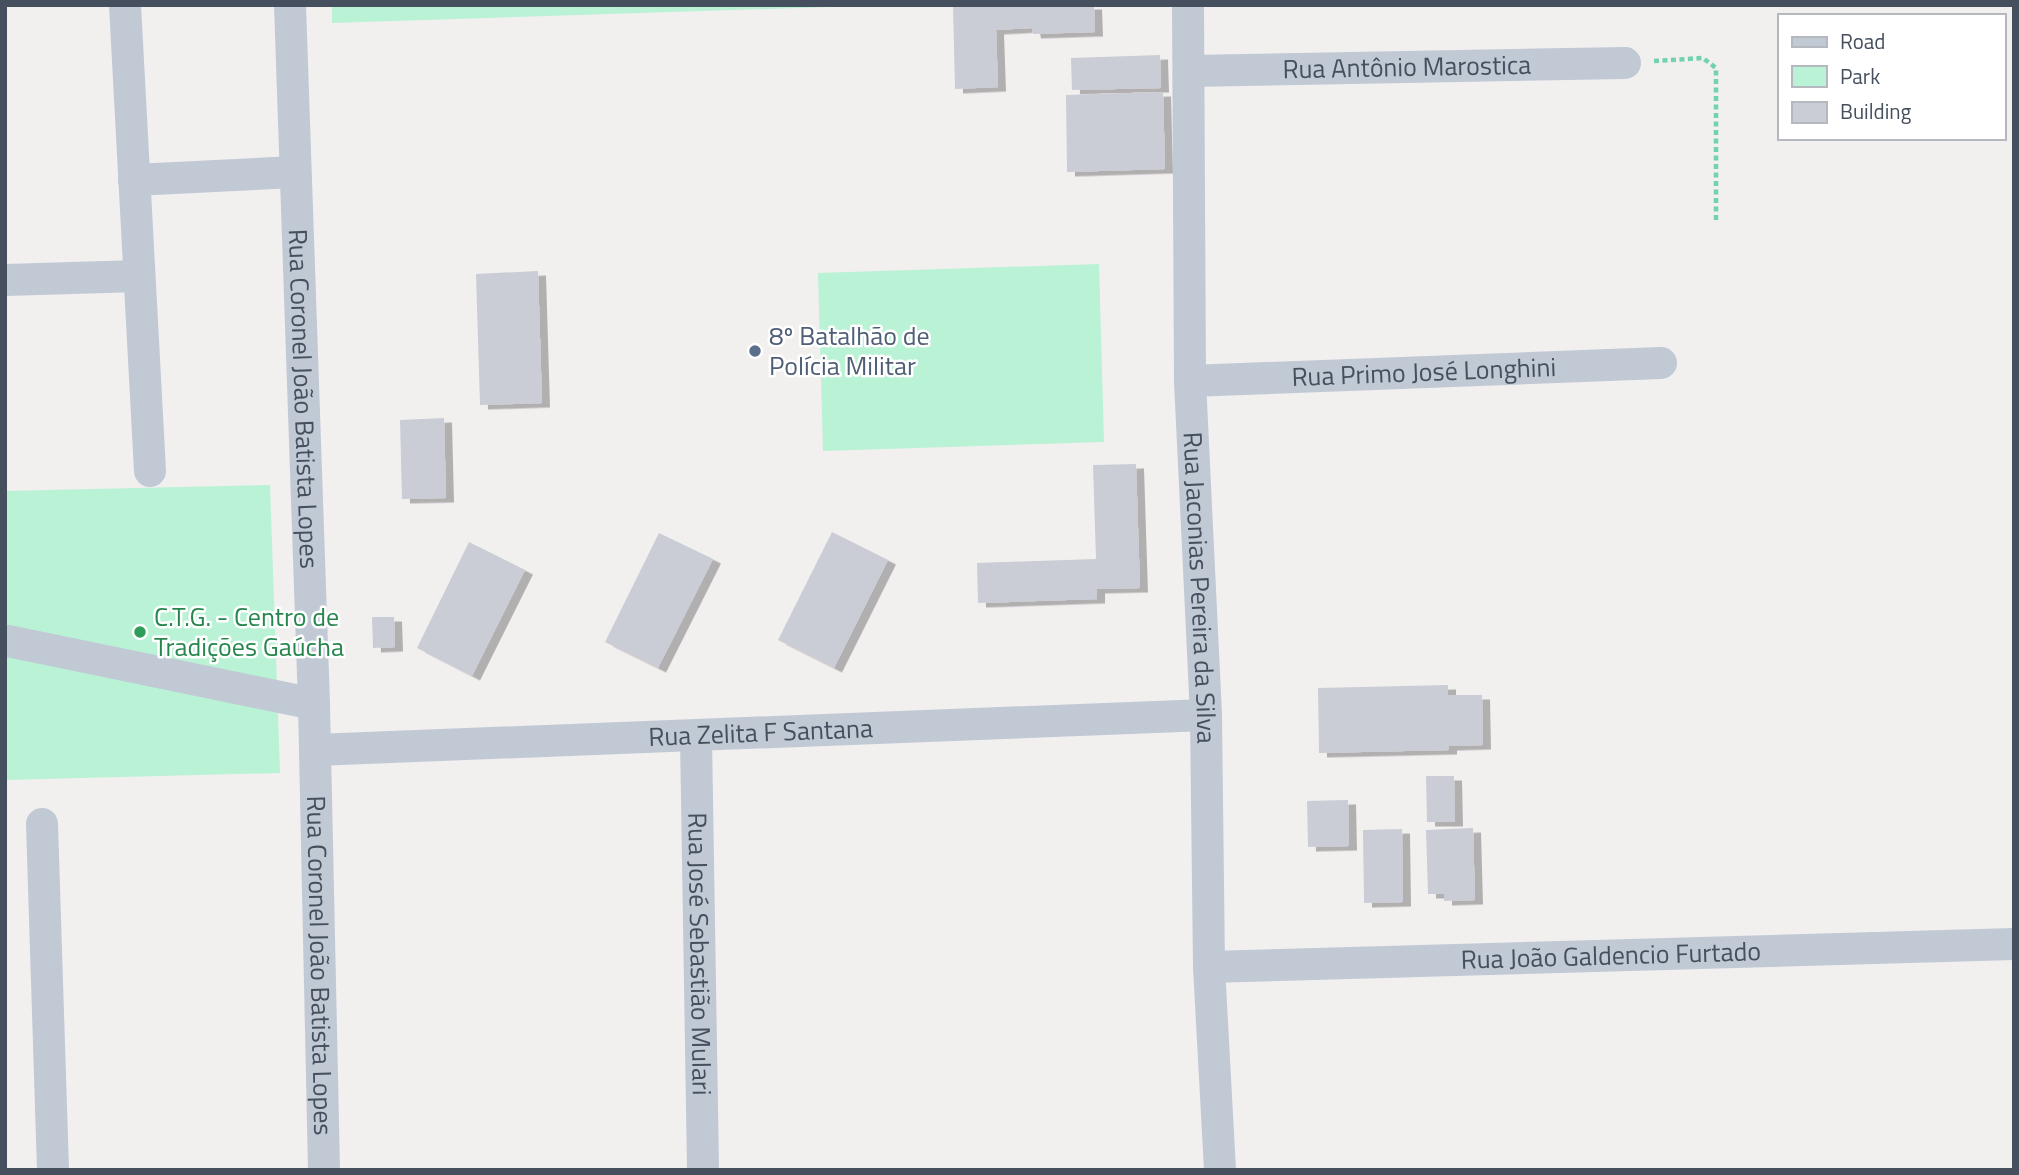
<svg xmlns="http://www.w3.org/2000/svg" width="2019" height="1175" font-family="'Titillium Web',sans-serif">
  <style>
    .green { fill: #baf2d6 }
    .building { fill: #cacdd5; filter: url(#shadow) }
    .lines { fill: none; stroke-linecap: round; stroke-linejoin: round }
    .path { stroke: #6fd3ae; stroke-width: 4.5; stroke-dasharray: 5 3.5; stroke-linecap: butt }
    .minor { stroke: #c1c9d5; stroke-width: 32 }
    .service-dot { fill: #5c6f8a; stroke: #fff; stroke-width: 2.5 }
    .leisure-dot { fill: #2e9e5b; stroke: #fff; stroke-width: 2.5 }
    .labels { text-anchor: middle; stroke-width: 5; stroke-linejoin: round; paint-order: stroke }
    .street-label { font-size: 26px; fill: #454f5e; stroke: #fff }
    .service-label { font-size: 26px; fill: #4e5e75; stroke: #fff; text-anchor: start }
    .leisure-label { font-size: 26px; fill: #27864d; stroke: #fff; text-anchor: start }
  </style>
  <defs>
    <filter id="shadow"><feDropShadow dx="8" dy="4.5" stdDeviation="0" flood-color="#0004"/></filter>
  </defs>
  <rect width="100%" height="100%" fill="#f2efef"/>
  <path class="green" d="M 332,5 L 891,5 L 332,23 Z
    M 1099,264 L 1104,442 L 823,451 L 818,273 Z
    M 270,485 L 280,773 L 5,780 L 5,491 Z"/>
  <path class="building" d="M 953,5 L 1094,5 L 1095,32 L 1033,34 L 1032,28 L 996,30 L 998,87 L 955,89 Z
    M 1160,55 L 1161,88 L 1072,90 L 1071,58 Z
    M 1163,92 L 1165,169 L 1067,172 L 1066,95 Z
    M 538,271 L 542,403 L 480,405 L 476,274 Z
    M 444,418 L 446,498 L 402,499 L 400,420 Z
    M 1136,464 L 1140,588 L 1097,589 L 1097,599 L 978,603 L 977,563 L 1096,559 L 1093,465 Z
    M 832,532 L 888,560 L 834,668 L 778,640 Z
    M 659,533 L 713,559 L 658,668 L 605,642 Z
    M 469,542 L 525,570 L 472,676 L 417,648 Z
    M 372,617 L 394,617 L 395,647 L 373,648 Z
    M 1448,685 L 1448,695 L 1482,695 L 1483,745 L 1449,746 L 1449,750 L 1319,753 L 1318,688 Z
    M 1426,776 L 1454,776 L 1455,822 L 1427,822 Z
    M 1348,800 L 1349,846 L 1308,847 L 1307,801 Z
    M 1473,828 L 1475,900 L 1444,901 L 1444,894 L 1428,894 L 1426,830 Z
    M 1402,829 L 1403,902 L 1364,903 L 1363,830 Z"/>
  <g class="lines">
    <path class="path" d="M 1654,61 L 1703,58 L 1716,68 L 1716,223"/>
    <g class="minor">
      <path d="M 125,5 L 150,471"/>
      <path id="s1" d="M 290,5 L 314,704 L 324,1170"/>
      <path id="s2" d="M 1188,5 L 1190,381 L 1206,715 L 1209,967 L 1220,1170"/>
      <path id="s3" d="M 1190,71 L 1625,63"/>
      <path d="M 134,180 L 294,172"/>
      <path d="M 5,280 L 139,276"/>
      <path id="s4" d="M 1190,381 L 1661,363"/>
      <path d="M 8,641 L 314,704"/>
      <path id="s5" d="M 696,737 L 703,1170"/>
      <path id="s6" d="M 315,750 L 1206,715"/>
      <path d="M 42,824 L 53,1170"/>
      <path id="s7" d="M 1209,967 L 2014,944"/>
    </g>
  </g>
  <circle class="service-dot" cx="755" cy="351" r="7"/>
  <circle class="leisure-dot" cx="140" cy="632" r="7"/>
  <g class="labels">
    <g class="street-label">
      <text dy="9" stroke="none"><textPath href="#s3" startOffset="217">Rua Antônio Marostica</textPath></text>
      <text dy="9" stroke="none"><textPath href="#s4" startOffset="234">Rua Primo José Longhini</textPath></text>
      <text dy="9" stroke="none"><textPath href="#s1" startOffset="394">Rua Coronel João Batista Lopes</textPath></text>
      <text dy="9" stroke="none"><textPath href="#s2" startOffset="583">Rua Jaconias Pereira da Silva</textPath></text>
      <text dy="9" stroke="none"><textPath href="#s6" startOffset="446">Rua Zelita F Santana</textPath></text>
      <text dy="9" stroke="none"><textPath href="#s5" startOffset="217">Rua José Sebastião Mulari</textPath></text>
      <text dy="9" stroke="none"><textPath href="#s7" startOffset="402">Rua João Galdencio Furtado</textPath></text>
      <text dy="9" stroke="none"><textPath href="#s1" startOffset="961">Rua Coronel João Batista Lopes</textPath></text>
    </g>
    <g class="service-label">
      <text x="769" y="345">8º Batalhão de<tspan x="769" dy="30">Polícia Militar</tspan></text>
    </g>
    <g class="leisure-label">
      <text x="154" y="626">C.T.G. - Centro de<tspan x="154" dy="30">Tradições Gaúcha</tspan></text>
    </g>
  </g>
  <rect width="2019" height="1175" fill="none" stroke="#454f5e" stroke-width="14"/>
  <rect x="1778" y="14" width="228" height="126" fill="#ffffff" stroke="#b5b9bf" stroke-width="2"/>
  <rect x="1792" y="37" width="35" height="10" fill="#c1c9d5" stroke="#b5b9bf" stroke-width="2"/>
  <text x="1840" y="49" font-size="21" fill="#454f5e">Road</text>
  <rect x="1792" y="66" width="35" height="21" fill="#baf2d6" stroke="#b5b9bf" stroke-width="2"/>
  <text x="1840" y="84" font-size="21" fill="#454f5e">Park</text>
  <rect x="1792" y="102" width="35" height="21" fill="#cacdd5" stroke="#b5b9bf" stroke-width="2"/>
  <text x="1840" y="119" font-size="21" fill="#454f5e">Building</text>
</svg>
